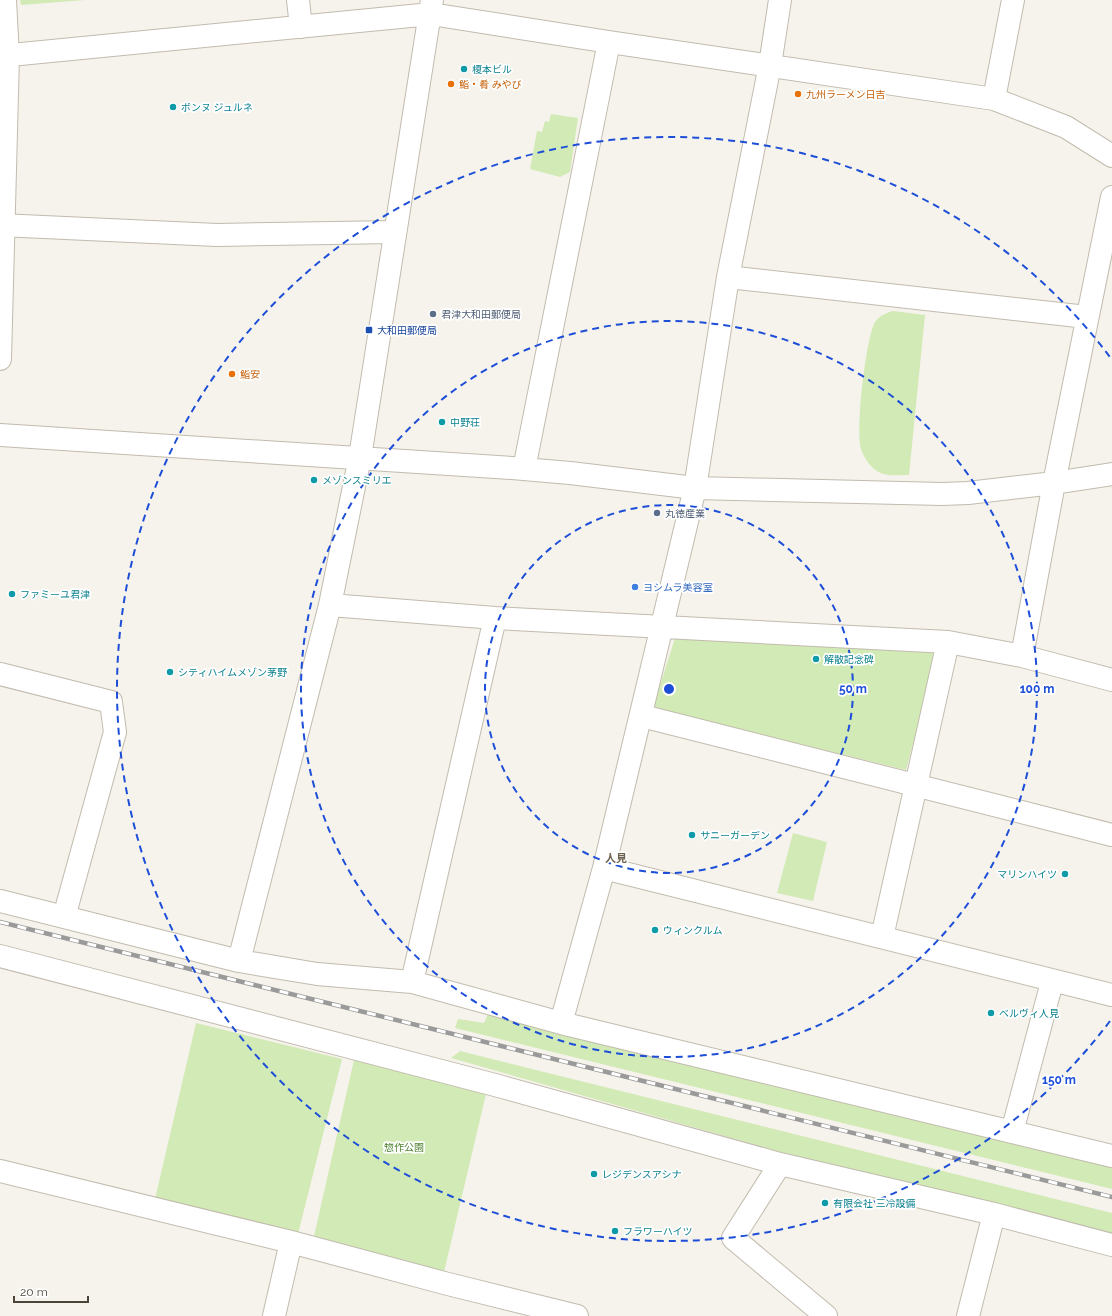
<svg xmlns="http://www.w3.org/2000/svg" width="1112" height="1316" font-family="Raleway,'Noto Sans JP',sans-serif">
  <style>
    .green { fill: #d2eab5 }
    .lines { fill: none; stroke-linecap: round; stroke-linejoin: round }
    .minor-casing { stroke: #c2bbae; stroke-width: 24 }
    .minor { stroke: #fff; stroke-width: 22 }
    .rail-casing { stroke: #9a9a9a; stroke-width: 4.5 }
    .rail { stroke: #fff; stroke-width: 3; stroke-dasharray: 9; stroke-linecap: butt }
    .ring { fill: none; stroke: #1d4ed8; stroke-width: 2; stroke-dasharray: 7 5 }
    .culture-dot { fill: #0f9aa8; stroke: #fff; stroke-width: 1.5 }
    .food-dot { fill: #e8710a; stroke: #fff; stroke-width: 1.5 }
    .service-dot { fill: #5c6f8a; stroke: #fff; stroke-width: 1.5 }
    .transit-dot { fill: #1a4fb4; stroke: #fff; stroke-width: 1.5 }
    .shop-dot { fill: #3f7fe0; stroke: #fff; stroke-width: 1.5 }
    .labels { text-anchor: middle; stroke-width: 3.5; stroke-linejoin: round; paint-order: stroke }
    .culture-label { font-size: 10px; fill: #0d838f; stroke: #fff; text-anchor: start }
    .food-label { font-size: 10px; fill: #c56008; stroke: #fff; text-anchor: start }
    .service-label { font-size: 10px; fill: #4e5e75; stroke: #fff; text-anchor: start }
    .transit-label { font-size: 10px; fill: #164399; stroke: #fff; text-anchor: start }
    .shop-label { font-size: 10px; fill: #366cbe; stroke: #fff; text-anchor: start }
    .park-label { font-size: 10px; fill: #4a7f2a; stroke: #fff }
    .neighbourhood-label { font-size: 11px; font-weight: bold; fill: #6e6250; stroke: #fff }
    .centre { fill: #1d4ed8; stroke: #fff; stroke-width: 2 }
    .ring-label { font-size: 12px; text-anchor: middle; font-weight: bold; fill: #1d4ed8; stroke: #fff; stroke-width: 3.5; stroke-linejoin: round; paint-order: stroke }
  </style>
  <rect width="100%" height="100%" fill="#f6f3ec"/>
  <path class="green" d="M 20,0 L 85,0 L 21,5 Z
    M 551,114 L 578,118 L 570,172 L 560,177 L 530,169 L 537,131 L 542,132 L 545,121 L 549,122 Z
    M 893,311 L 925,315 L 909,475 C 899,475 886,477 877,471 C 870,467 863,456 861,449 C 855,431 866,337 875,322 C 879,316 886,313 893,311 Z
    M 675,638 L 937,653 L 906,770 L 653,708 Z
    M 793,833 L 827,842 L 813,901 L 777,893 Z
    M 488,1014 L 1112,1166 L 1112,1189 L 455,1028 L 458,1019 L 484,1023 Z
    M 196,1023 L 342,1059 L 298,1234 L 155,1199 Z
    M 460,1051 L 1112,1213 L 1112,1233 L 784,1153 L 451,1058 Z
    M 354,1060 L 486,1094 L 444,1272 L 314,1236 Z"/>
  <g class="lines">
    <g class="minor-casing">
      <path id="minor" d="M 298,0 L 301,27
        M 0,56 L 431,14 L 609,42 L 994,99 L 1066,127 L 1112,156
        M 994,99 L 1013,0
        M 0,225 L 217,235 L 394,232
        M 728,277 L 1087,317
        M 0,359 L 8,56 L 5,0
        M 0,435 L 512,468 L 570,473 L 695,488 L 942,494 L 968,493 L 1054,483 L 1112,474
        M 524,469 L 609,42
        M 330,605 L 495,618 L 948,642 L 1022,656 L 1112,680
        M 1022,656 L 1054,483 L 1112,197
        M 0,674 L 111,702 L 115,732 L 64,917
        M 642,716 L 1112,835
        M 604,868 L 1112,995
        M 0,901 L 239,961 L 317,974 L 412,982 L 561,1023 L 1112,1156
        M 882,937 L 948,642
        M 0,956 L 495,1085 L 780,1164 L 994,1214 L 1112,1245
        M 239,961 L 330,605 L 360,457 L 432,0
        M 412,982 L 495,618
        M 561,1023 L 604,868 L 695,488 L 728,277 L 770,65 L 780,0
        M 1012,1132 L 1052,982
        M 780,1164 L 733,1238 L 826,1316
        M 0,1171 L 291,1242 L 448,1284 L 577,1316
        M 274,1316 L 291,1242
        M 968,1316 L 994,1214"/>
    </g>
    <use href="#minor" class="minor"/>
    <g class="rail-casing">
      <path id="rail" d="M 0,922 L 1112,1197"/>
    </g>
    <use href="#rail" class="rail"/>
  </g>
  <g class="ring">
    <circle cx="669" cy="689" r="184"/>
    <circle cx="669" cy="689" r="368"/>
    <path d="M1110 1021A552 552 0 1 1 1110 357"/>
  </g>
  <g class="culture-dot">
    <circle cx="464" cy="69" r="4"/>
    <circle cx="173" cy="107" r="4"/>
    <circle cx="442" cy="422" r="4"/>
    <circle cx="314" cy="480" r="4"/>
    <circle cx="12" cy="594" r="4"/>
    <circle cx="816" cy="659" r="4"/>
    <circle cx="170" cy="672" r="4"/>
    <circle cx="692" cy="835" r="4"/>
    <circle cx="1065" cy="874" r="4"/>
    <circle cx="655" cy="930" r="4"/>
    <circle cx="991" cy="1013" r="4"/>
    <circle cx="594" cy="1174" r="4"/>
    <circle cx="825" cy="1203" r="4"/>
    <circle cx="615" cy="1231" r="4"/>
  </g>
  <g class="food-dot">
    <circle cx="451" cy="84" r="4"/>
    <circle cx="798" cy="94" r="4"/>
    <circle cx="232" cy="374" r="4"/>
  </g>
  <g class="service-dot">
    <circle cx="433" cy="314" r="4"/>
    <circle cx="657" cy="513" r="4"/>
  </g>
  <rect class="transit-dot" x="365" y="326" width="8" height="8" rx="2"/>
  <circle class="shop-dot" cx="635" cy="587" r="4"/>
  <g class="labels">
    <g class="culture-label">
      <text x="472" y="73">榎本ビル</text>
      <text x="181" y="111">ボンヌ ジュルネ</text>
      <text x="450" y="426">中野荘</text>
      <text x="322" y="484">メゾンスミリエ</text>
      <text x="20" y="598">ファミーユ君津</text>
      <text x="824" y="663">解散記念碑</text>
      <text x="178" y="676">シティハイムメゾン茅野</text>
      <text x="700" y="839">サニーガーデン</text>
      <text x="1057" y="878" text-anchor="end">マリンハイツ</text>
      <text x="663" y="934">ウィンクルム</text>
      <text x="999" y="1017">ベルヴィ人見</text>
      <text x="602" y="1178">レジデンスアシナ</text>
      <text x="833" y="1207">有限会社 三冷設備</text>
      <text x="623" y="1235">フラワーハイツ</text>
    </g>
    <g class="food-label">
      <text x="459" y="88">鮨・肴 みやび</text>
      <text x="806" y="98">九州ラーメン日吉</text>
      <text x="240" y="378">鮨安</text>
    </g>
    <g class="service-label">
      <text x="441" y="318">君津大和田郵便局</text>
      <text x="665" y="517">丸徳産業</text>
    </g>
    <g class="transit-label">
      <text x="377" y="334">大和田郵便局</text>
    </g>
    <g class="shop-label">
      <text x="643" y="591">ヨシムラ美容室</text>
    </g>
    <g class="park-label">
      <text x="404" y="1151">惣作公園</text>
    </g>
    <g class="neighbourhood-label">
      <text x="616" y="862">人見</text>
    </g>
  </g>
  <circle cx="669" cy="689" r="6" class="centre"/>
  <g class="ring-label">
    <text x="853" y="693">50 m</text>
    <text x="1037" y="693">100 m</text>
    <text x="1059" y="1084">150 m</text>
  </g>
  <path d="M14 1296v6h74v-6" fill="none" stroke="#4b4439" stroke-width="2"/>
  <text x="20" y="1296" font-size="12" fill="#4b4439" stroke="#ffffff" stroke-width="3" paint-order="stroke">20 m</text>
</svg>
